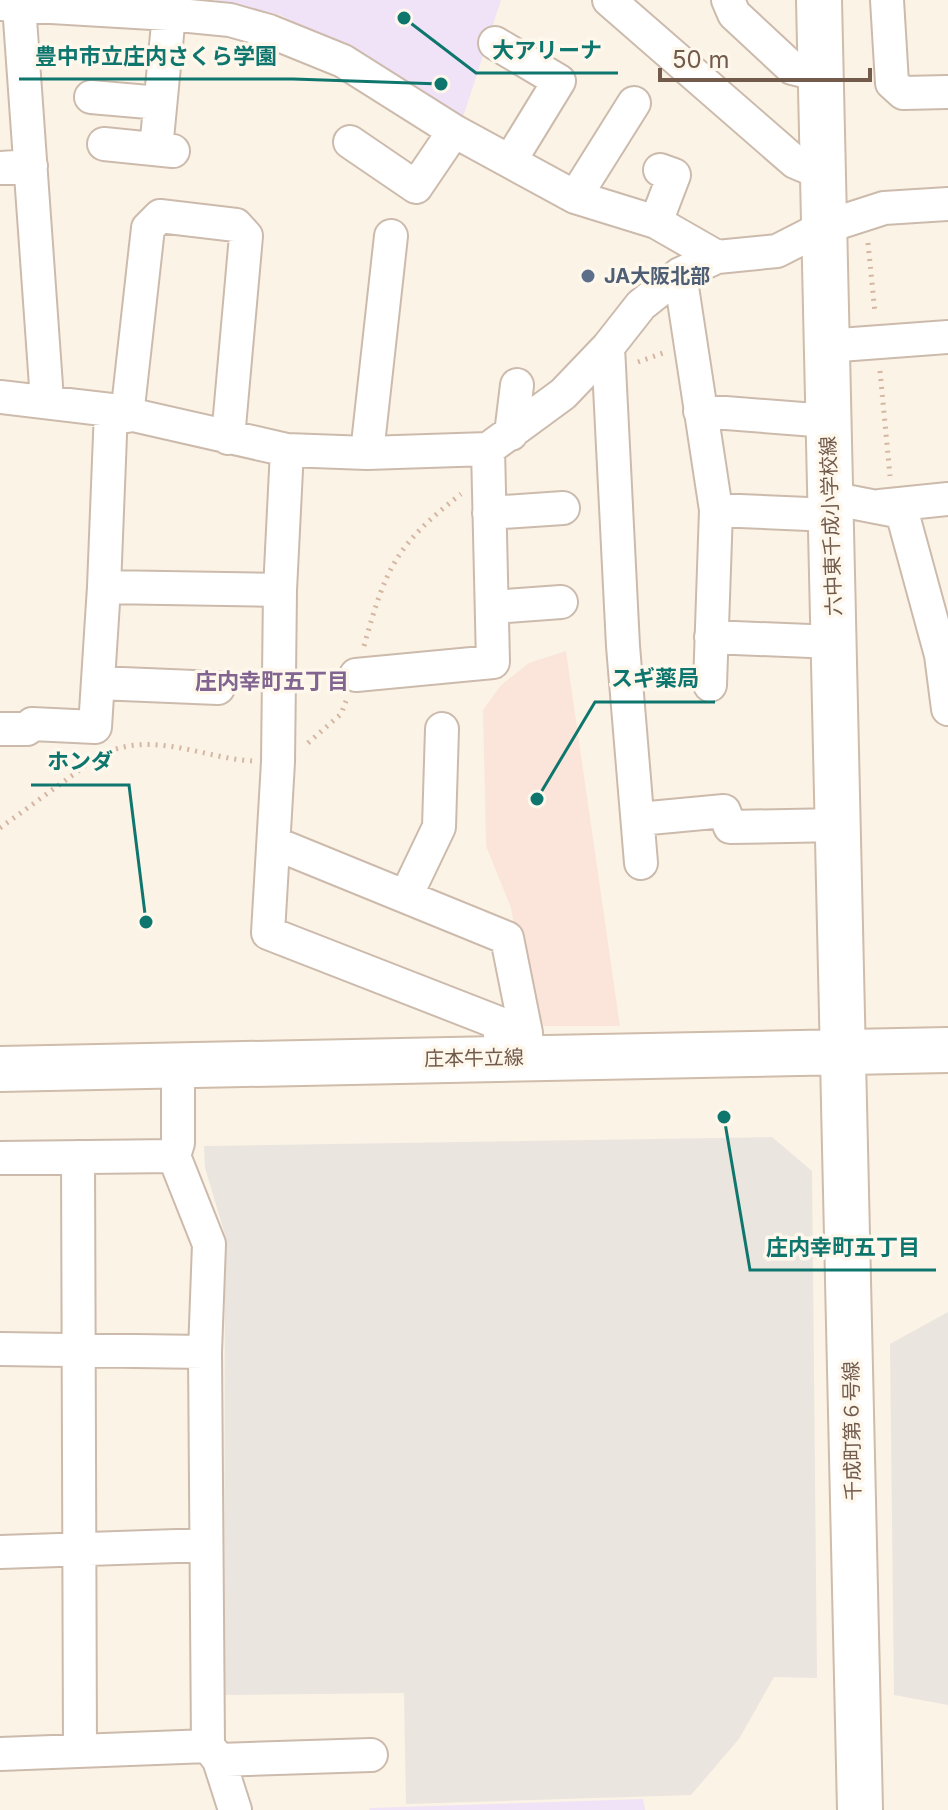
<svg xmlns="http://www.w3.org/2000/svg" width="948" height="1810" font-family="Inter,'Noto Sans JP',sans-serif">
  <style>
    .commercial { fill: #fbe5da }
    .industrial { fill: #ebe5df }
    .education { fill: #f0e2f7 }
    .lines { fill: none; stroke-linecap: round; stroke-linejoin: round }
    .street-casing { stroke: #ccbbac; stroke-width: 36 }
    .secondary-casing { stroke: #cfbcaa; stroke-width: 48 }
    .path { stroke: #d4b6a2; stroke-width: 5; stroke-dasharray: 2 6; stroke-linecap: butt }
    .street { stroke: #fff; stroke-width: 32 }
    .secondary { stroke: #fff; stroke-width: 44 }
    .service-dot { fill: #5c6f8a; stroke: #fef7ec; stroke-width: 3 }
    .labels { text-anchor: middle; stroke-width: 7; stroke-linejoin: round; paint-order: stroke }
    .service-label { font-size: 20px; font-weight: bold; fill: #4e5e75; stroke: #fef7ec; text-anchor: start }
    .street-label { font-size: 20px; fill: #735b4c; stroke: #fef7ec }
    .neighbourhood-label { font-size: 22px; font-weight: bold; fill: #81648f; stroke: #fef7ec }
    .leader { fill: none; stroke: #0f766e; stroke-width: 3 }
    .callout-dot { fill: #0f766e; stroke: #fef7ec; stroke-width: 3 }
    .callout-label { font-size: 22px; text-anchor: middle; font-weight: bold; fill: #0f766e; stroke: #fef7ec; stroke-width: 7; stroke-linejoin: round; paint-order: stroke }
  </style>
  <rect width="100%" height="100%" fill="#fbf3e6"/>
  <path class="commercial" d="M 566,651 L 620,1026 L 532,1026 L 511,908 L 486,846 L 483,710 L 501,685 L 529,663 Z"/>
  <path class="industrial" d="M 772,1137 L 812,1171 L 817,1678 L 774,1677 L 739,1739 L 691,1795 L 406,1804 L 404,1693 L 224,1695 L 225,1235 L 205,1168 L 204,1146 Z
    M 948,1312 L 948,1705 L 894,1695 L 890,1344 Z"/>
  <path class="education" d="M 214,0 L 501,0 L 463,117 L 351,50 L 280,15 Z
    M 643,1799 L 645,1810 L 369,1810 L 371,1808 Z"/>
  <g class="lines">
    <g class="street-casing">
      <path id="street" d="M 609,0 L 795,162 L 821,173
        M 728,0 L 734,14 L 792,68 L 820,75
        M 887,0 L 892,83 L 903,93 L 948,92
        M 0,4 L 169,14 L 230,20 L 269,31 L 343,61 L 454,131 L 575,197 L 656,222 L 717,257 L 777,251 L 822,228 L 884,208 L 948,204
        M 19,5 L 47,400
        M 495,43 L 559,81 L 510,161
        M 91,97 L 160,103
        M 350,142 L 416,187 L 454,131
        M 104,144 L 173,151
        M 156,149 L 169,14
        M 0,168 L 31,166
        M 575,197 L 634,103
        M 656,222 L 674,175 L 660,170
        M 680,274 L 716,510 L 710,685
        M 826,346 L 948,337
        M 608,347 L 623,646 L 641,863
        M 0,397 L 111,410 L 287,450 L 367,453 L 488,449 L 563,394 L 608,347 L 641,305 L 680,274 L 717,257
        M 111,410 L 104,587 L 280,590 L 287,450
        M 700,411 L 828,421
        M 127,416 L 148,228 L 160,216 L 236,225 L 246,236 L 228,438
        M 511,434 L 517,385
        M 367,453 L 391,236
        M 830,498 L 902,512 L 941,655 L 948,709
        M 880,506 L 948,499
        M 716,510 L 831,515
        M 489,513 L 563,508
        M 280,590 L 278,762 L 268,933 L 499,1023 L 502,1058
        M 492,607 L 561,602
        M 711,637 L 834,642
        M 356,675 L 493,662 L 488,449
        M 98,683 L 218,688
        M 0,729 L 27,729 L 32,724 L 95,727 L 104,587
        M 639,819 L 724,811 L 730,827 L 839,825
        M 274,843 L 507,938 L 526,1033 L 527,1058
        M 406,896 L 439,827 L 442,729
        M 78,1157 L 80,1751
        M 0,1158 L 174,1156
        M 0,1349 L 205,1352
        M 0,1552 L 206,1545
        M 208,1746 L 219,1760 L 235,1810
        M 0,1754 L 208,1746 L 205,1352 L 209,1244 L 174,1156 L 178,1143 L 178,1065
        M 219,1760 L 371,1755"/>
    </g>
    <g class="secondary-casing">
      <path id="secondary" d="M 819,0 L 860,1810
        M 0,1069 L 948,1050"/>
    </g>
    <path class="path" d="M 868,243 L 875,313
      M 638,362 L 663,353
      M 880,371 L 890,476
      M 364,646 C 386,567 396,545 461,494
      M 308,743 L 341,714 L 346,701
      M 116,749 C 162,735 206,758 252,761
      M 0,828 L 96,758"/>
    <use href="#street" class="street"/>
    <use href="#secondary" class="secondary"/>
  </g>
  <circle class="service-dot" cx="588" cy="276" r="8"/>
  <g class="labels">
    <g class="service-label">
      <text x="604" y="283">JA大阪北部</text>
    </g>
    <g class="street-label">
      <text transform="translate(831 526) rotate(-92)" y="7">六中東千成小学校線</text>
      <text transform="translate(474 1058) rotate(-1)" y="7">庄本牛立線</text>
      <text transform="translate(852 1431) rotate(-91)" y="7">千成町第６号線</text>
    </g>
    <g class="neighbourhood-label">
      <text x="272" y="689">庄内幸町五丁目</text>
    </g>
  </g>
  <path class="leader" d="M404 18L476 73H618M441 84L293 79H19M537 799L595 702H715M146 922L129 785H31M724 1117L750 1270H936"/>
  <g class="callout-dot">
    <circle cx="404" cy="18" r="8"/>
    <circle cx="441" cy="84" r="8"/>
    <circle cx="537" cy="799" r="8"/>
    <circle cx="146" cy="922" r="8"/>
    <circle cx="724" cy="1117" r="8"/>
  </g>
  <g class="callout-label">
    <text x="547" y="58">大アリーナ</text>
    <text x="156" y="64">豊中市立庄内さくら学園</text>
    <text x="655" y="686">スギ薬局</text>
    <text x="80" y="769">ホンダ</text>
    <text x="843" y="1255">庄内幸町五丁目</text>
  </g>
  <path d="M660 68v12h210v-12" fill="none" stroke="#735b4c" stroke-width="4"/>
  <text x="672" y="68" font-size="24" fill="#735b4c" stroke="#fef7ec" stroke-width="6" paint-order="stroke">50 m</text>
</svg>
